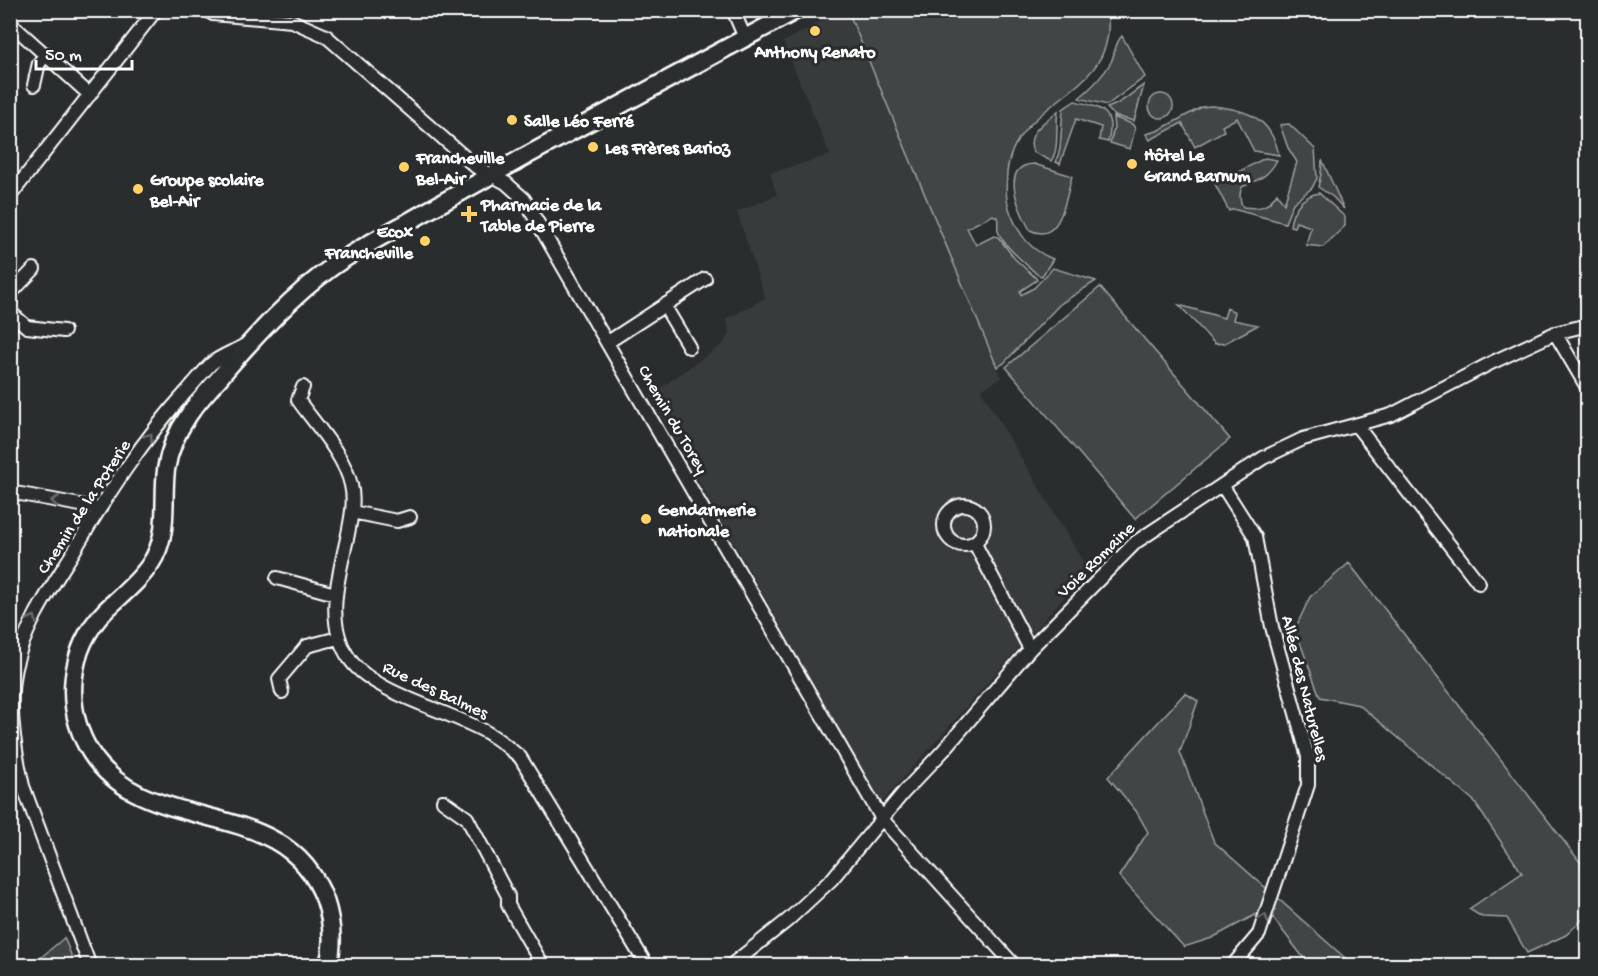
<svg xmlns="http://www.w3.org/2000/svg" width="1598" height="976" font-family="'Gochi Hand',sans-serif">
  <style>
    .built { fill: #373a3b }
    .green { fill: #414445; stroke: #a0a2a2; stroke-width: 1.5 }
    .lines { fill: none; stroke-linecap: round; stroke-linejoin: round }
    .minor-casing { stroke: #fff; stroke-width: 16 }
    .major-casing { stroke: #fff; stroke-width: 21 }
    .minor { stroke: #2a2d2e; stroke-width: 12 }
    .major { stroke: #2a2d2e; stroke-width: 16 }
    .oneway { stroke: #6a6c6d }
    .poi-dot { fill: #ffd166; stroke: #2a2d2e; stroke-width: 2 }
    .labels { text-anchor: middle; stroke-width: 6; stroke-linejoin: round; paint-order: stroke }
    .poi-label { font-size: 18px; font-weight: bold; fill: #fff; stroke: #2a2d2e; text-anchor: start }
    .street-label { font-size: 18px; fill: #fff; stroke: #2a2d2e }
  </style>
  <rect width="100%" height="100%" fill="#2a2d2e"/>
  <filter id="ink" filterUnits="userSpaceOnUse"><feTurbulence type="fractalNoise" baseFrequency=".0167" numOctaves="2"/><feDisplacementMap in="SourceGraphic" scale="12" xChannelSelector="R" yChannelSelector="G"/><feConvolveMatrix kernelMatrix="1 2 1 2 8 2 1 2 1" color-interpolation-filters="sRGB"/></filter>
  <g filter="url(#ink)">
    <path class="built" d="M 840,11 L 848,11 L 1001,378 L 981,390 L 1088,570 L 881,803 L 650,395 L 723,344 L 730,332 L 726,319 L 765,298 L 737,212 L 777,195 L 770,173 L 830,155 L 783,42 Z"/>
    <path class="green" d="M 848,11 L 1107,11 C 1122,96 1013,97 1007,173 C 1006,190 1005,198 1011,214 C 1020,236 1030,250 1053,259 L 1042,276 L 1038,275 C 1027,265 1003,246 998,231 C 997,226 999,222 997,217 L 993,215 L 967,228 L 976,245 L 994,236 L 998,237 L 1015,259 L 1036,278 L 1037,280 L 1020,291 L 1021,295 L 1034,288 L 1053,268 L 1096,281 L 1060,304 L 1003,364 L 997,367 Z
      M 1122,36 L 1145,77 L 1107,105 L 1079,98 C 1091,88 1103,77 1111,62 C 1115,54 1115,42 1122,36 Z
      M 1144,85 L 1134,121 L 1115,116 L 1107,108 C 1122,104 1131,93 1144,85 Z
      M1149 106a12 12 0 1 1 24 0a12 12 0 1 1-24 0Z
      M 1075,101 C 1102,108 1116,111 1108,142 L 1099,140 L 1101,127 L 1076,119 L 1060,164 L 1056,162 L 1060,149 L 1063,109 Z
      M 1211,106 C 1246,109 1271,117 1279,155 L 1254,151 L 1237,118 L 1222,126 L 1224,131 L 1195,147 L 1182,123 L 1150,140 L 1146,134 L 1157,131 L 1202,107 Z
      M 1058,111 C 1055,127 1060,148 1051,161 L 1033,152 C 1025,133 1045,122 1058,111 Z
      M 1113,117 L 1132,124 L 1135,128 L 1130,149 L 1110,143 L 1114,129 Z
      M 1289,124 L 1315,149 L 1317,178 L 1312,188 L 1293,203 L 1285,223 L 1233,209 L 1229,211 L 1215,184 L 1265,158 L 1277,160 C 1268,177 1259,179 1242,187 C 1239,194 1239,200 1243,207 C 1260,209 1268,208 1277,193 L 1284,204 L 1297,162 L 1288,148 L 1280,125 Z
      M 1322,160 L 1344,209 L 1333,197 L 1318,187 L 1321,174 Z
      M 1034,164 L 1072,176 C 1066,196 1061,246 1030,230 C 1020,212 998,165 1034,164 Z
      M 1319,193 L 1345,217 L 1345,226 L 1323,247 L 1306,245 L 1311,227 L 1296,222 L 1294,227 L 1290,226 C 1292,209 1302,196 1319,193 Z
      M 1100,287 L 1230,439 L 1135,519 L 1006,367 Z
      M 1179,305 L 1224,318 L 1227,308 L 1235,312 L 1233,320 L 1258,325 L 1225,343 L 1215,344 Z
      M 1349,563 L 1587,871 L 1587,915 L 1566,935 L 1527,953 L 1507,918 L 1482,917 L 1469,909 L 1522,873 L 1473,800 L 1359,705 L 1320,697 L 1295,629 L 1310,597 Z
      M 1185,693 L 1198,701 L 1180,752 L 1214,842 L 1353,965 L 1309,965 L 1266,909 L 1212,938 L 1184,947 L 1119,876 L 1148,832 L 1136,811 L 1108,777 Z
      M 64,937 L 75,965 L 32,965 L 64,938 Z"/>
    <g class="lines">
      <g class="minor-casing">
        <path id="minor" d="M 207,10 L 213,14 L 292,21 L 326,36 L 476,167 L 506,183 L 524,199 L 882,819 L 1015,966
          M 733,10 L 745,38
          M 10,23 L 90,95
          M 34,85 L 39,63 L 47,54
          M 10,196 L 156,10
          M 10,294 L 34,269
          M 664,305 L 689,347
          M 10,312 L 27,327 L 64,331
          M 1555,333 L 1588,389
          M 608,342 L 705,279
          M 303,387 L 298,400 C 315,424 345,456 351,485 C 355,501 351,518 348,534 C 339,576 323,623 351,661 C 376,695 455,712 491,735 C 501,741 511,750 520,757 L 647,966
          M 1356,425 L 1479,583
          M 1222,485 L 1255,537 L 1272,627 L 1308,757 L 1308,785 L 1259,934 L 1232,966
          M 10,492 L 91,507 L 98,511
          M944 525a20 20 0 1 1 40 0a20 20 0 1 1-40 0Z
          M 352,512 L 397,521 L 410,517
          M 974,542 L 1030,649
          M 277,578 L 335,594
          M 282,692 L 279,679 L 307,646 L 338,638
          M 443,801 L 467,818 L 508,896 L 508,905 L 543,966
          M 90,966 L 23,786 C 15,751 7,704 15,668 C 25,625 51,588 74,551 C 107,495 143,439 187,391 C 195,382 203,372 211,364 C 220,356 233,352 243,346
          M 730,966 L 788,920 L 832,879 L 904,792 L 943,751 L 1030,649 L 1136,542 L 1263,458 L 1303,439 L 1391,415 L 1493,362 L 1555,333 L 1588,325"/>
      </g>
      <g class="major-casing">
        <path id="major" d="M 328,966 C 334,944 332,921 325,900 C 285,791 147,840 91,753 C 63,708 68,649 105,611 C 121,595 139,582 151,563 C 170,534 162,501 166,470 C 169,450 177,432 188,416 C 199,399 214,385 226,370 C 258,333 292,296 332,267 C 356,250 382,236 408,222 C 446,200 485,179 524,157 C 615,108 706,59 797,10"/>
      </g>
      <use href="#minor" class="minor"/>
      <use href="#major" class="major"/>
    </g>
    <defs><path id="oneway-chevron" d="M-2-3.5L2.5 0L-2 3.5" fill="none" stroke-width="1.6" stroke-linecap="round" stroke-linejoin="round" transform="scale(1.5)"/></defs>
    <g class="oneway">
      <use href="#oneway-chevron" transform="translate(149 437) rotate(-54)"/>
      <use href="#oneway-chevron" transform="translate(55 501) rotate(-170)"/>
      <use href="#oneway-chevron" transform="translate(33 619) rotate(-64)"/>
      <use href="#oneway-chevron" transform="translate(1264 918) rotate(-72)"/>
    </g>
  </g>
  <g class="poi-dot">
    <circle cx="815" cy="31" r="6"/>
    <circle cx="512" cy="120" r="6"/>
    <circle cx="593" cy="147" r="6"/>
    <circle cx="1132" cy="164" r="6"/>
    <circle cx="404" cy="167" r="6"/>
    <circle cx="138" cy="189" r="6"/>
    <path d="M466 205h6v6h6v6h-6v6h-6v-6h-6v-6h6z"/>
    <circle cx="425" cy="241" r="6"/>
    <circle cx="646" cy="519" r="6"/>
  </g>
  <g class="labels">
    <g class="poi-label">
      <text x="815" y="57" text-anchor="middle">Anthony Renato</text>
      <text x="524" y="126">Salle Léo Ferré</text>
      <text x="605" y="153">Les Frères Barioz</text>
      <text x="1144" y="160">Hôtel Le<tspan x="1144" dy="21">Grand Barnum</tspan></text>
      <text x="416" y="163">Francheville<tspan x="416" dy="21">Bel-Air</tspan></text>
      <text x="150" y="185">Groupe scolaire<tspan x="150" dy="21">Bel-Air</tspan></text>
      <text x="481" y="210">Pharmacie de la<tspan x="481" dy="21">Table de Pierre</tspan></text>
      <text x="413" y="237" text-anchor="end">Ecox<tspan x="413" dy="21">Francheville</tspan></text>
      <text x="658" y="515">Gendarmerie<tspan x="658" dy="21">nationale</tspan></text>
    </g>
    <g class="street-label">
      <text transform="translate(674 419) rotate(60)" y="6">Chemin du Torey</text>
      <text transform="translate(83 506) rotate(-57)" y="6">Chemin de la Poterie</text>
      <text transform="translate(1095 559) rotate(-44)" y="6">Voie Romaine</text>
      <text transform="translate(1306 688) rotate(76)" y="6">Allée des Naturelles</text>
      <text transform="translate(436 689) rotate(25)" y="6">Rue des Balmes</text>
    </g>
  </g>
  <rect width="1598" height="976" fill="none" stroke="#2a2d2e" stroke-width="36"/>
  <rect x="18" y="18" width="1562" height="940" fill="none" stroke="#fff" stroke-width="2" filter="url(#ink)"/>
  <path d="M36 60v9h96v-9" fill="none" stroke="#ffffff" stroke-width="3"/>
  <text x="45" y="60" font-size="18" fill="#ffffff" stroke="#2a2d2e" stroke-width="4.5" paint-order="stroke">50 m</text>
</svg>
